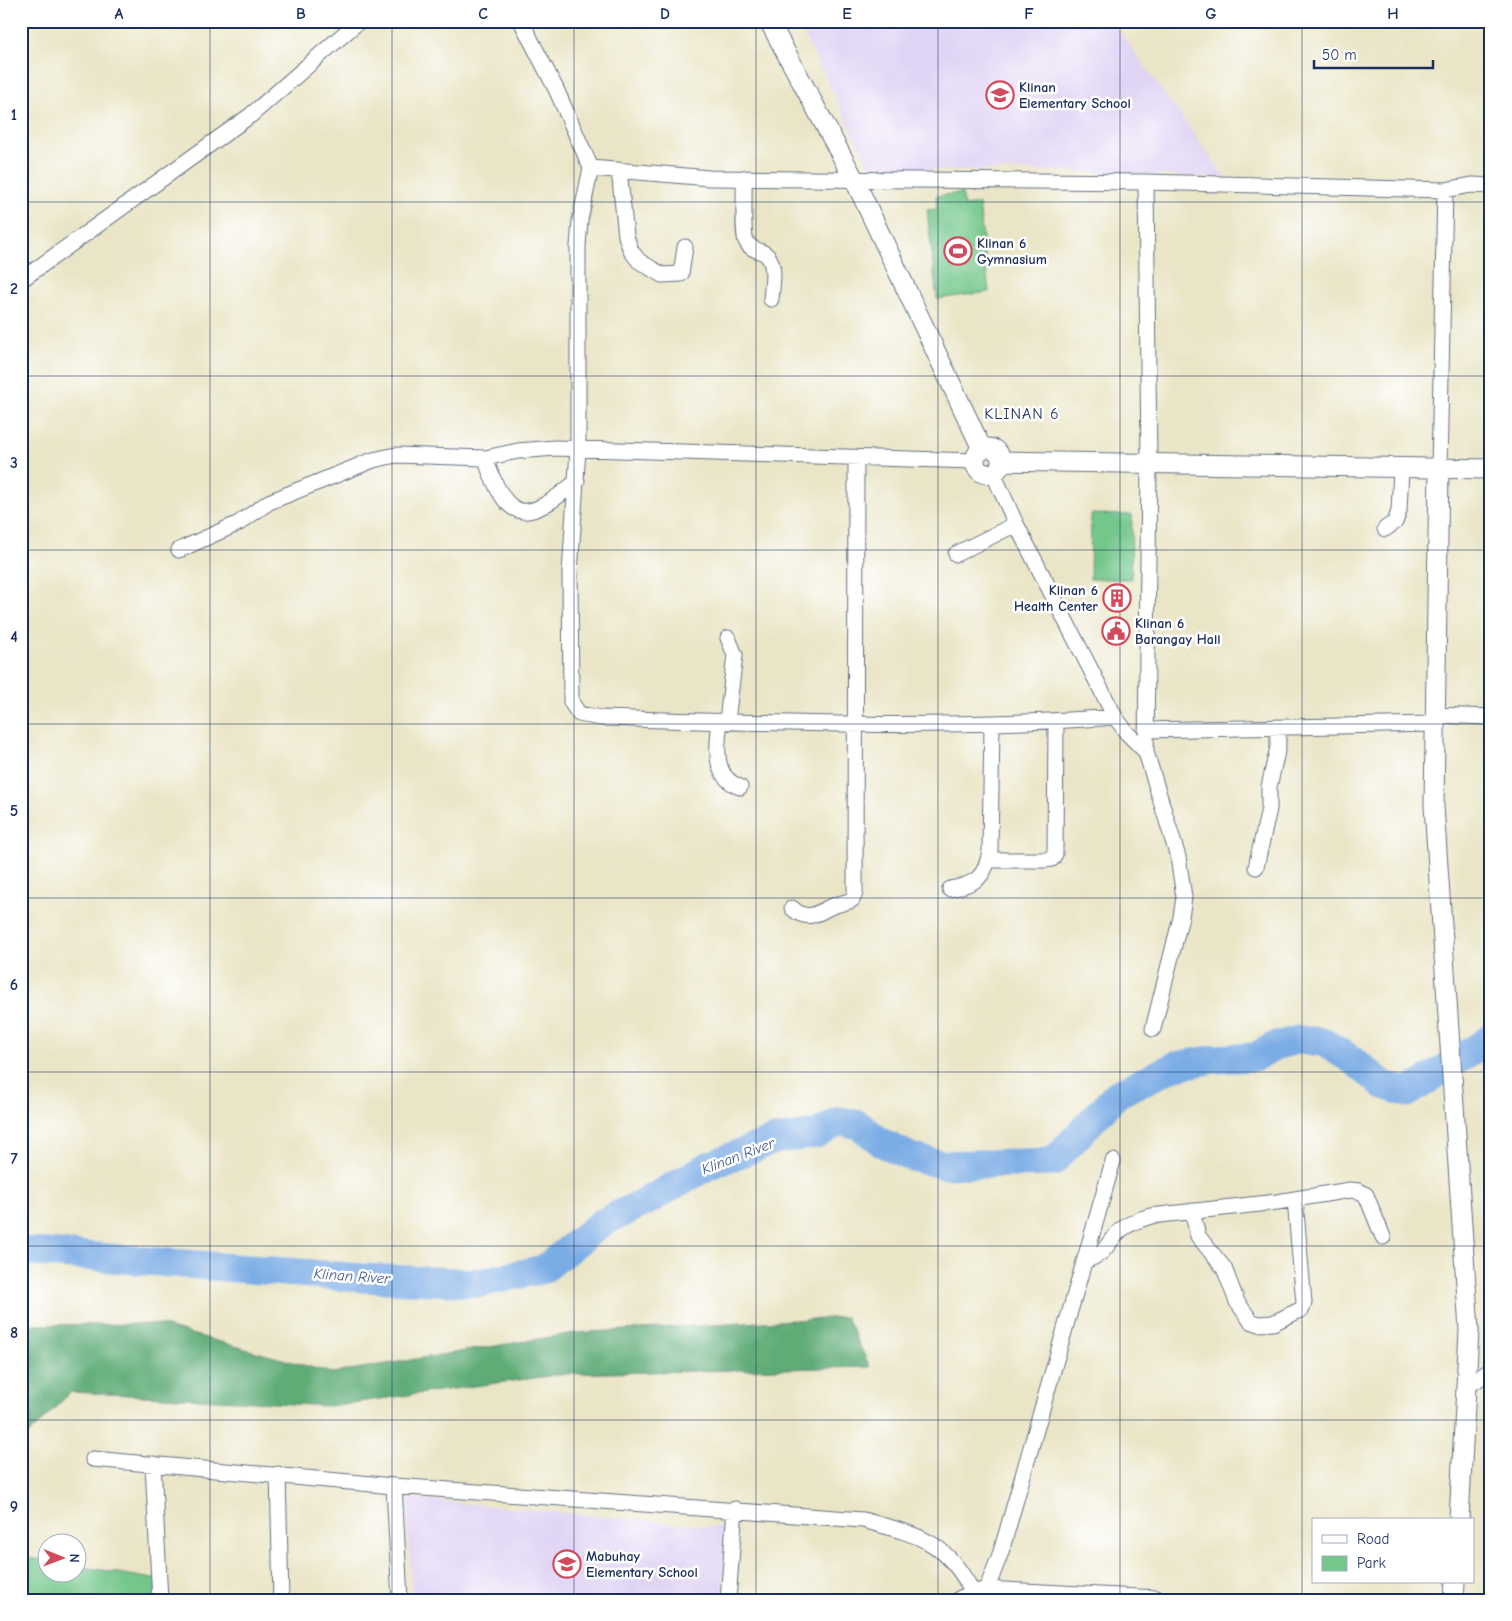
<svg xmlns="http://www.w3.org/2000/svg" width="1512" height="1621" font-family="'Comic Neue',sans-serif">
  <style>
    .built { fill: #e0d4f4 }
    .green { fill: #73c78b; stroke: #477b74 }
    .forest { fill: #5eac77; stroke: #3c6e6a }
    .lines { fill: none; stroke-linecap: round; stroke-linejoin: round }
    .river { stroke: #7aace5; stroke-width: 29 }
    .minor-casing { stroke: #636f82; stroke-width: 17 }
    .tertiary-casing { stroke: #636f82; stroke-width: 21 }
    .minor { stroke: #fff; stroke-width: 15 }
    .tertiary { stroke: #fff; stroke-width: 19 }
    .grid { fill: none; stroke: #1b2f5e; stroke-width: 1; stroke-opacity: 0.55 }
    .labels { text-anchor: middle; stroke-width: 5; stroke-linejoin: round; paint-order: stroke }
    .poi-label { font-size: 14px; font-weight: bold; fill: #1b2f5e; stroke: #fff; text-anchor: start }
    .water-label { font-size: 15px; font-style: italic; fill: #3c5b8d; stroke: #fff }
    .quarter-label { font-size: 16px; letter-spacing: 1px; fill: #1b2f5e; stroke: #fff }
    .neatline { fill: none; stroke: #1b2f5e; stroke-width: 2 }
    .grid-label { font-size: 16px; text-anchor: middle; font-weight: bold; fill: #1b2f5e }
  </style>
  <rect width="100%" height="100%" fill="#fff"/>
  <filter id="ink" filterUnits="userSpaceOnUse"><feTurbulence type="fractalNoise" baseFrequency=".02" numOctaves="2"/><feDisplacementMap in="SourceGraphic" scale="10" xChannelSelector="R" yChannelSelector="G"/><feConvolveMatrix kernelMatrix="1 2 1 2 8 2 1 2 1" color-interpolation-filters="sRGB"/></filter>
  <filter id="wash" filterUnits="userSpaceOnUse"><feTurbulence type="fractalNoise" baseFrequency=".0096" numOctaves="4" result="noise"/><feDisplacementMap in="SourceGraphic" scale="20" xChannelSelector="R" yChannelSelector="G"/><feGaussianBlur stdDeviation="1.12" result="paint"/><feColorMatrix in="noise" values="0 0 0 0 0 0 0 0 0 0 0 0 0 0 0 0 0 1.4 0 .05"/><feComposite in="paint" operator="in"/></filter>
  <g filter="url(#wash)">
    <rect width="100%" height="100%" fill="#eae5c6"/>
    <path class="built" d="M 797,21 L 1112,21 L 1226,178 L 1065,171 L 871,169 Z
      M 406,1498 L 725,1528 L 723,1600 L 412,1600 Z"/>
    <path class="green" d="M 962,193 L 964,206 L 979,204 L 989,292 L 937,299 L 927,210 L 937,209 L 936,196 Z
      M 1091,514 L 1132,515 L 1131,579 L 1090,579 Z
      M 21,1557 L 47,1561 L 48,1574 L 78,1574 L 78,1566 L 159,1580 L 160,1600 L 21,1600 Z"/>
    <path class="forest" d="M 846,1317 L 870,1367 L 563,1374 L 329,1406 L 71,1392 L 21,1442 L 21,1325 L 156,1324 L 332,1373 L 574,1333 Z"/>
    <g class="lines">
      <path class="river" d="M 21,1251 L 362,1278 L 479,1283 L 544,1269 L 600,1224 L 654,1197 L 708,1166 L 774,1140 L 816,1134 L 840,1121 L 859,1125 L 882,1143 L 911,1157 L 945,1165 L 1053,1162 L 1117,1094 L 1175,1066 L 1216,1059 L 1255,1057 L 1275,1046 L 1298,1040 L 1323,1042 L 1351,1059 L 1384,1085 L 1408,1093 L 1491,1038"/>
    </g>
  </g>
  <g filter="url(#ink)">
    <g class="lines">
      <g class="minor-casing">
        <path id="minor" d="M 521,21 L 556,89 L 591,168 L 709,178 L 1146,182 L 1445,190 L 1472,185 L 1491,186
          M 591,168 L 580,220 L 578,246 L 578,449 L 570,573 L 571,702 L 579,714 L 601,718 C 772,723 944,730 1115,717
          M 619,170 L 626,236 L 631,251 L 639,261 L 662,275 L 681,274 L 685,247
          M 744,178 C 745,191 742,232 746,241 C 749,248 756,250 762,252 C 778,259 772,285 771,299
          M 1146,182 L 1149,464 L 1146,752 L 1178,857 L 1184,897 L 1181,917 L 1153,1029
          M 21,280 L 251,115 L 359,21
          M 485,458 C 508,525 526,524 577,481
          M 1439,468 L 1445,190
          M 993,473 L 1016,524 L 1115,717 L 1127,733 L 1146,752
          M 1385,529 L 1395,522 L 1399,511 L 1401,468
          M 179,550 L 239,523 L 269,502 L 373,460 L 396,455 L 485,458 L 518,451 L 555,448 L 974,461
          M 956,554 L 1016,524
          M 1434,715 L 1491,717
          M 720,721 C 717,746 712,777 740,787
          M 727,721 L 735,655 L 728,638
          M 1147,730 L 1434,724
          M 989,860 L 1045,860 L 1052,859 L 1055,854 L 1056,721
          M 1256,867 L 1269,809 L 1269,787 L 1278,747 L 1278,727
          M 950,889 C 976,884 985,878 990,851 L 992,725
          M 792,908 C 805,920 814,916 828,908 C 836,904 844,903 852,900 L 855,893 L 856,458
          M 1192,1211 L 1198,1236 L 1224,1268 L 1237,1302 L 1251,1321 L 1259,1324 L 1273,1323 L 1302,1309 L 1304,1303 L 1295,1200
          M 1084,1261 C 1111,1252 1105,1242 1122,1229 C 1131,1222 1141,1219 1151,1216 L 1277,1202 L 1350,1190 L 1359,1191 L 1366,1195 L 1383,1237
          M 1468,1386 L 1491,1370
          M 93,1459 L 394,1486 L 863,1520 C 918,1535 947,1540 974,1595
          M 153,1464 L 160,1600
          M 278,1474 L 281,1600
          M 394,1486 L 400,1600
          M 986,1591 L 1001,1552 L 1113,1161
          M 728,1600 L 735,1509"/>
      </g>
      <g class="tertiary-casing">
        <path id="tertiary" d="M 769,21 L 854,179 L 982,449
          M975 461a13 13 0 1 1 26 0a13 13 0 1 1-26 0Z
          M 1001,461 L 1491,469
          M 1439,468 L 1434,806 L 1469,1330 L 1459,1520
          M 961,1600 L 986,1591 L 1157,1600
          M 1454,1600 L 1455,1582"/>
      </g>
      <use href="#minor" class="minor"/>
      <use href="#tertiary" class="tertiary"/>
    </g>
  </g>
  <path class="grid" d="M 210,21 L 210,1600M 392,21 L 392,1600M 574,21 L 574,1600M 756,21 L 756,1600M 938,21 L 938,1600M 1120,21 L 1120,1600M 1302,21 L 1302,1600M 21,202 L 1491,202M 21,376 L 1491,376M 21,550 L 1491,550M 21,724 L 1491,724M 21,898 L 1491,898M 21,1072 L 1491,1072M 21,1246 L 1491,1246M 21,1420 L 1491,1420"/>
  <defs>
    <g id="school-ring" transform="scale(1.4375)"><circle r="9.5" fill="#fff" stroke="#d1495b" stroke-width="1.5"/><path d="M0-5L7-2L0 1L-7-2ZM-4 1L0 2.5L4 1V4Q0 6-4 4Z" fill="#d1495b"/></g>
    <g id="stadium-ring" transform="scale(1.4375)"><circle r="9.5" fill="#fff" stroke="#d1495b" stroke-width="1.5"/><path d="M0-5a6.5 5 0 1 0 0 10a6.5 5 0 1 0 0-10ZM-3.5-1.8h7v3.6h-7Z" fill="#d1495b"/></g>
    <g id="building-ring" transform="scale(1.4375)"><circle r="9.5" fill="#fff" stroke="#d1495b" stroke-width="1.5"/><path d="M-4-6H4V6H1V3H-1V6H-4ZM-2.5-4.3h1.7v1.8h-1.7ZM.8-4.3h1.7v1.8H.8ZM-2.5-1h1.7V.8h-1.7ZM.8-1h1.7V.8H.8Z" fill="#d1495b"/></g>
    <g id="civic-ring" transform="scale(1.4375)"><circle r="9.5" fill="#fff" stroke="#d1495b" stroke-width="1.5"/><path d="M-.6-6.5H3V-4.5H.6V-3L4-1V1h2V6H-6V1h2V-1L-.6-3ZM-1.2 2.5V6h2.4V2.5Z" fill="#d1495b"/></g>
  </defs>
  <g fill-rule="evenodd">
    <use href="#school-ring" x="1000" y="95"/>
    <use href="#stadium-ring" x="958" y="251"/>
    <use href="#building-ring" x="1117" y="598"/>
    <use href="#civic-ring" x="1116" y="631"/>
    <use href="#school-ring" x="567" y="1564"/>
  </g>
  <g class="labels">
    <g class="poi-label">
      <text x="1019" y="92">Klinan<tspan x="1019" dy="16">Elementary School</tspan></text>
      <text x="977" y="248">Klinan 6<tspan x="977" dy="16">Gymnasium</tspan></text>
      <text x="1098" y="595" text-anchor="end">Klinan 6<tspan x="1098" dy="16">Health Center</tspan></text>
      <text x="1135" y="628">Klinan 6<tspan x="1135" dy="16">Barangay Hall</tspan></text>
      <text x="586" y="1561">Mabuhay<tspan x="586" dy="16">Elementary School</tspan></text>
    </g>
    <g class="water-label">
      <text transform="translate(738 1156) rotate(-21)" y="5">Klinan River</text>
      <text transform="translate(352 1276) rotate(4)" y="5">Klinan River</text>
    </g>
    <g class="quarter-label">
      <text x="1022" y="419">KLINAN 6</text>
    </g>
  </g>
  <rect width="1512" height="1621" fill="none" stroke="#fff" stroke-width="55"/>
  <rect x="1312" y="1518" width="162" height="65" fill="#ffffff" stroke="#a4acbf"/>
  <rect x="1322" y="1535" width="25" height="8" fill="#ffffff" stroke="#a4acbf"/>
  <text x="1357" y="1544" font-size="15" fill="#1b2f5e">Road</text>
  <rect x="1322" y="1556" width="25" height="15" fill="#73c78b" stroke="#a4acbf"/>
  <text x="1357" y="1568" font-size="15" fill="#1b2f5e">Park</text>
  <g transform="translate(62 1558) rotate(91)"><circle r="24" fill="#ffffff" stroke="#a4acbf"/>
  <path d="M0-4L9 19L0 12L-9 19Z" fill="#d1495b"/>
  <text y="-8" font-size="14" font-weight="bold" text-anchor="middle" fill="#1b2f5e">N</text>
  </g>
  <path d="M1314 60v8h119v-8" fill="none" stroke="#1b2f5e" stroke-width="2.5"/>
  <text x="1322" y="60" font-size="15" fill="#1b2f5e" stroke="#ffffff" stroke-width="4" paint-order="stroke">50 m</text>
  <rect x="28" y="28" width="1456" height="1566" class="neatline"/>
  <g class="grid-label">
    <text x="119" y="19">A</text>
    <text x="301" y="19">B</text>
    <text x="483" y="19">C</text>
    <text x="665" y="19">D</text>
    <text x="847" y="19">E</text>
    <text x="1029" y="19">F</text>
    <text x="1211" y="19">G</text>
    <text x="1393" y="19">H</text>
    <text x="14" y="120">1</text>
    <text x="14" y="294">2</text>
    <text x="14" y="468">3</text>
    <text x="14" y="642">4</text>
    <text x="14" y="816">5</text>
    <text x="14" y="990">6</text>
    <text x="14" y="1164">7</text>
    <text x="14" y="1338">8</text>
    <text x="14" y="1512">9</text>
  </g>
</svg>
